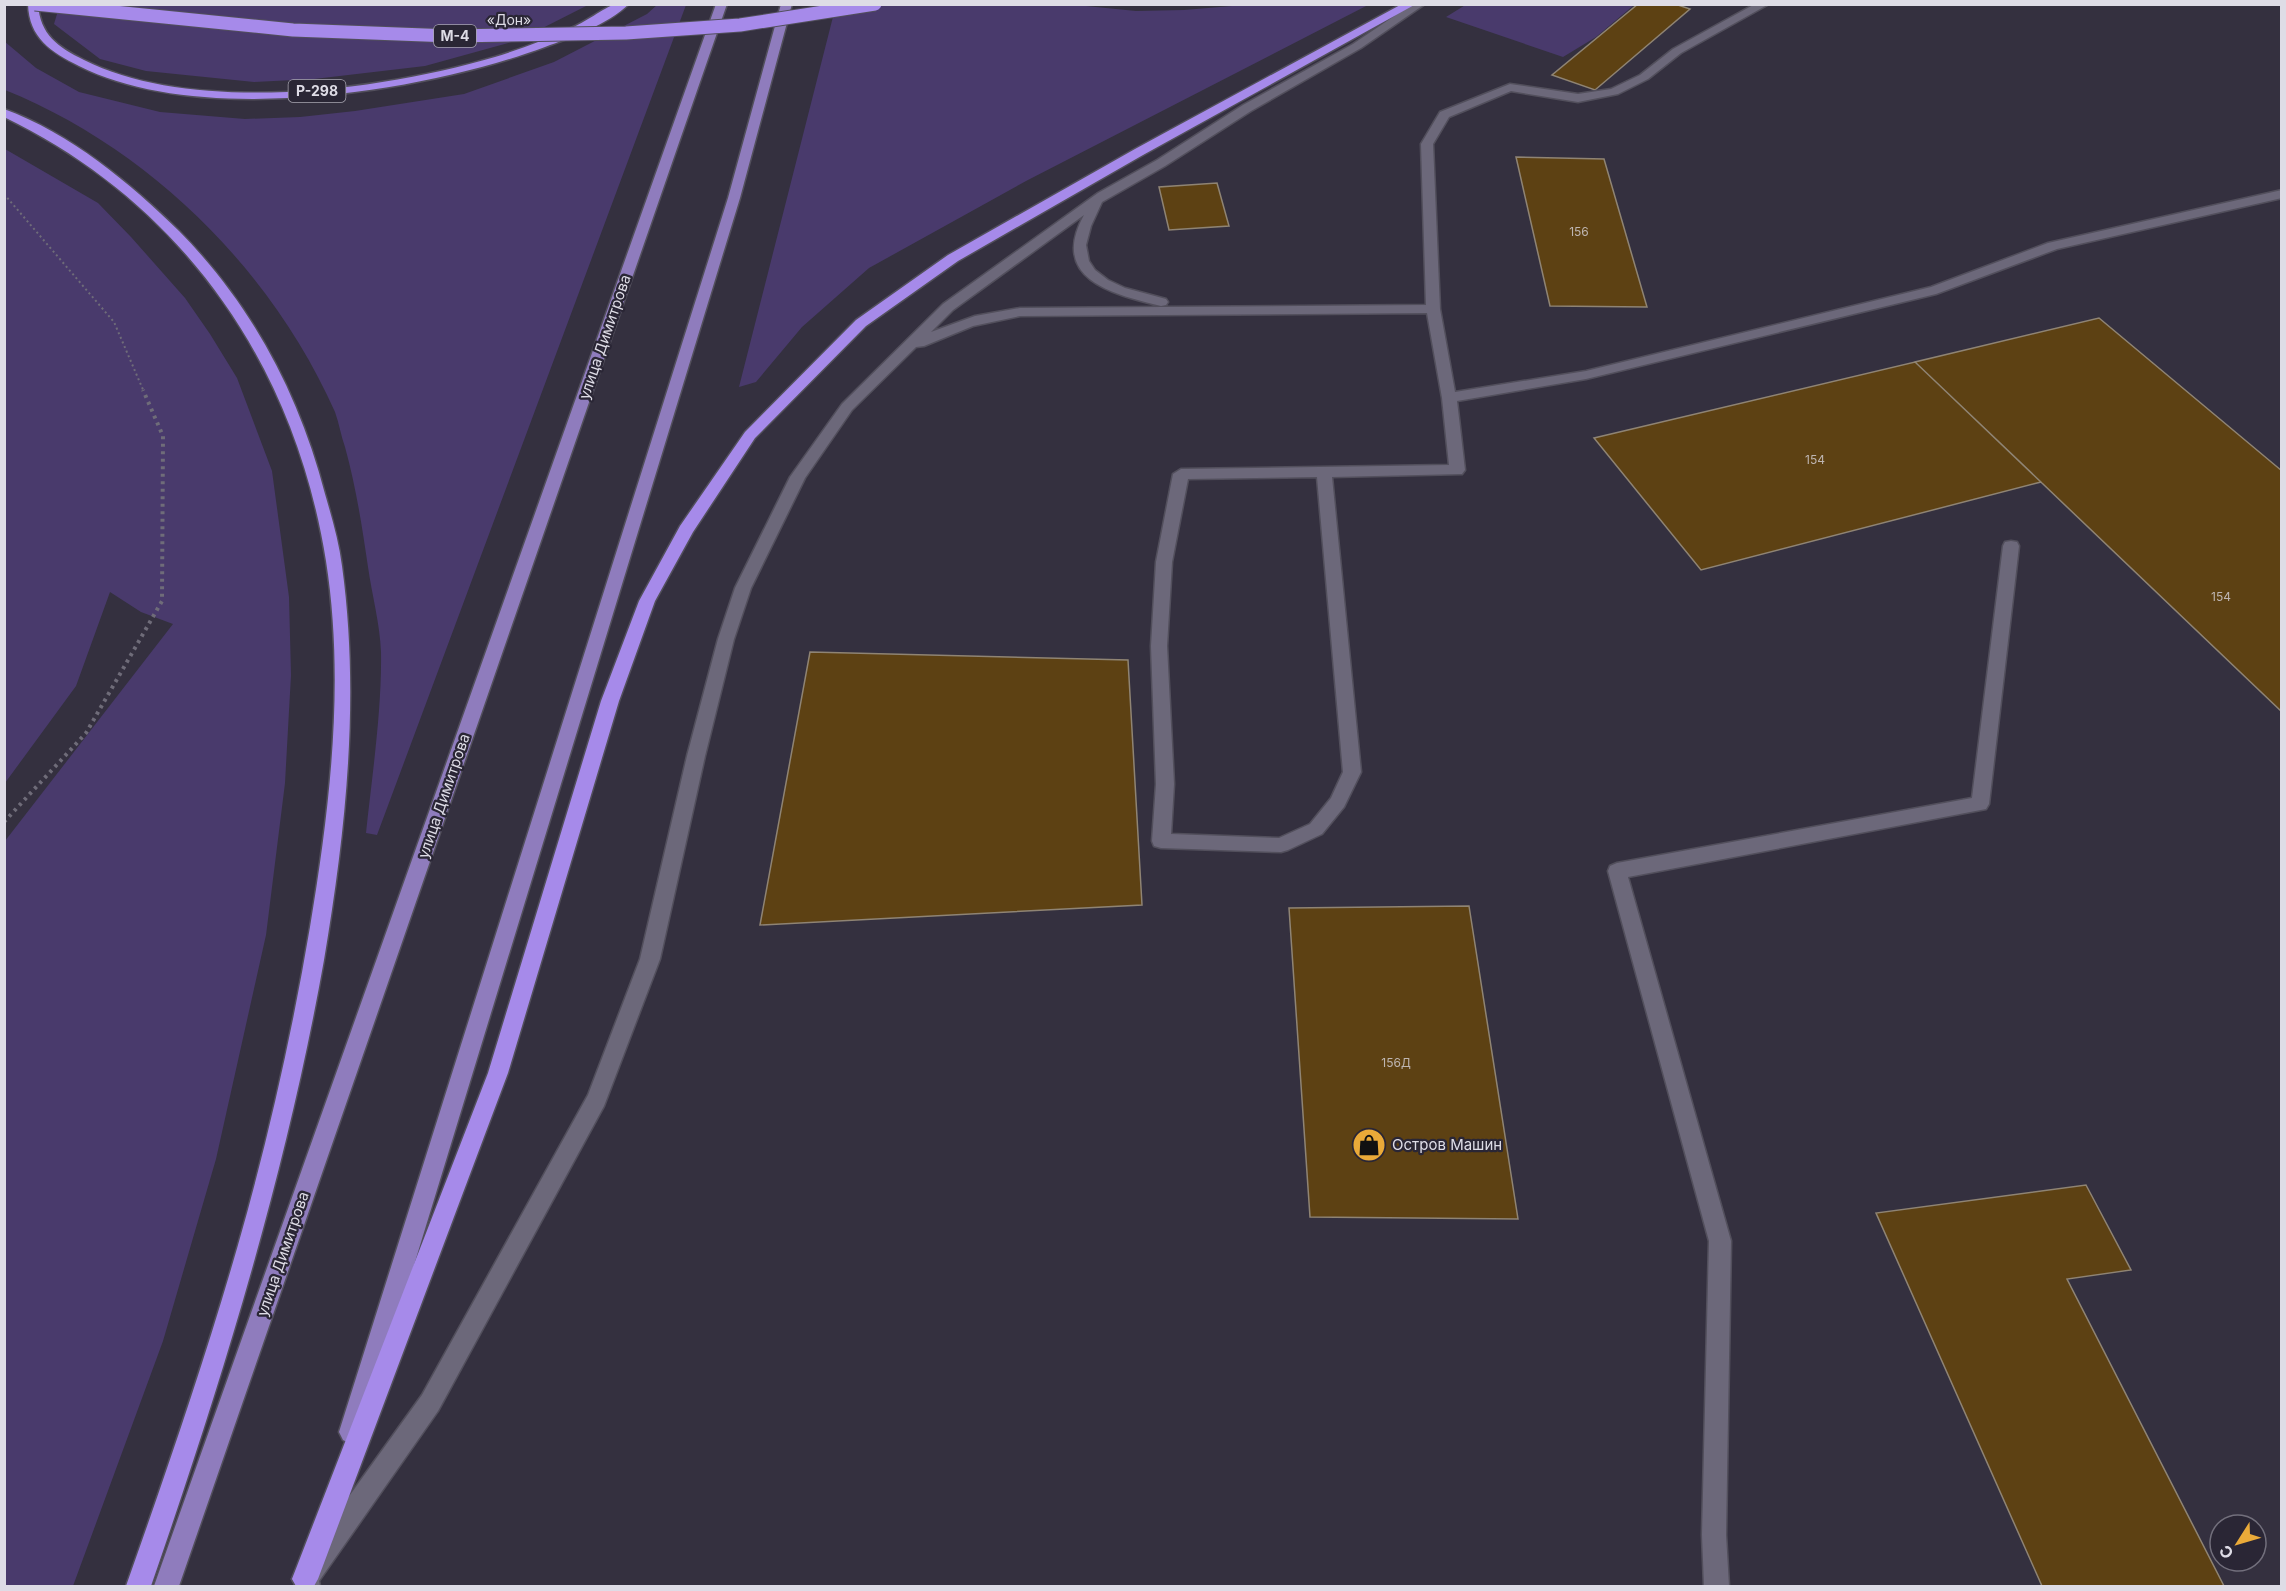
<svg xmlns="http://www.w3.org/2000/svg" width="2286" height="1591" font-family="Inter,sans-serif">
  <style>
    .green { fill: #493a6c }
    .building { fill: #5d4113; stroke: #8f8474; stroke-width: 1.5 }
    .lines { fill: none; stroke-linecap: round; stroke-linejoin: round }
    .minor-casing { stroke: #524f5c; stroke-width: 3 }
    .major-casing { stroke: #524f5c; stroke-width: 3 }
    .highway-casing { stroke: #524f5c; stroke-width: 3 }
    .path-far1 { stroke: #6f6c79; stroke-width: 2; stroke-dasharray: 2 3; stroke-linecap: butt }
    .path { stroke: #6f6c79; stroke-width: 4; stroke-dasharray: 3 4.5; stroke-linecap: butt }
    .minor { fill: #6c687a; fill-rule: evenodd }
    .major { fill: #8f7cbd; fill-rule: evenodd }
    .highway { fill: #a68aea; fill-rule: evenodd }
    .highway-bridge-casing { stroke: #524f5c; stroke-width: 15; stroke-linecap: butt }
    .highway-bridge { stroke: #a68aea; stroke-width: 13 }
    .labels { text-anchor: middle; stroke-width: 4.5; stroke-linejoin: round; paint-order: stroke }
    .number-label { font-size: 12px; fill: #beb5b1 }
    .far-street-label { font-size: 14px; fill: #dedce6; stroke: #2a2635 }
    .shield { fill: #2a2635; stroke: #a8a5b1; stroke-width: 1.5 }
    .shield-label { font-size: 14px; font-weight: bold; fill: #dedce6 }
    .street-label { font-size: 15px; fill: #dedce6; stroke: #2a2635 }
    .poi-label { font-size: 15px; fill: #dedce6; stroke: #2a2635; text-anchor: start }
  </style>
  <rect width="100%" height="100%" fill="#34303f"/>
  <path class="green" d="M 60,4 L 588,5 L 519,40 L 425,66 L 314,79 L 254,82 L 146,71 L 100,59 L 54,24 Z
    M 1066,4 L 1136,11 L 1184,10 L 1256,4 L 1368,5 L 1026,181 L 869,268 L 802,327 L 756,382 L 739,387 L 836,5 Z
    M 1467,4 L 1634,4 L 1634,5 L 1596,37 L 1563,57 L 1446,17 Z
    M 657,5 L 686,5 L 377,835 L 366,833 C 372,776 382,710 381,652 C 380,624 372,595 368,567 C 362,526 356,487 345,447 C 341,436 339,423 335,412 C 272,270 149,148 5,90 L 4,41 L 36,68 L 79,92 L 160,112 L 245,119 L 300,117 L 355,111 L 464,94 L 554,62 L 647,14 Z
    M 5,149 L 98,203 L 131,237 L 185,298 L 210,334 L 237,378 L 272,471 L 289,597 L 291,675 L 285,783 L 266,935 L 216,1159 L 163,1341 L 73,1586 L 5,1586 L 5,841 L 173,624 L 141,612 L 110,592 L 76,686 L 5,783 Z"/>
  <path class="building" d="M 1638,4 L 1675,4 L 1690,9 L 1595,90 L 1552,75 Z
    M 1516,157 L 1604,159 L 1647,307 L 1550,306 Z
    M 1217,183 L 1229,226 L 1169,230 L 1159,187 Z
    M 2099,318 L 2282,471 L 2282,712 L 1915,362 Z
    M 1915,362 L 2041,482 L 1701,570 L 1594,438 Z
    M 810,652 L 1128,660 L 1142,905 L 760,925 Z
    M 1469,906 L 1518,1219 L 1310,1217 L 1289,908 Z
    M 2086,1185 L 2131,1270 L 2067,1279 L 2224,1586 L 2042,1586 L 1876,1213 Z"/>
  <g class="lines">
    <g class="minor-casing">
      <path id="minor" d="M 1412,4 L 1425,4 L 1361,48 L 1251,111 L 1165,166 L 1102,202 L 1091,226 L 1086,245 L 1089,261 L 1095,270 L 1108,280 L 1125,288 L 1166,299 L 1168,302 L 1166,305 L 1161,306 C 1112,294 1049,279 1084,215 L 953,310 L 931,332 L 975,316 L 1020,308 L 1426,305 L 1421,144 L 1440,112 L 1510,84 L 1578,94 L 1611,89 L 1640,75 L 1673,49 L 1755,4 L 1769,4 L 1681,53 L 1648,79 L 1618,94 L 1578,102 L 1511,91 L 1449,117 L 1433,144 L 1440,309 L 1455,392 L 1586,371 L 1931,287 L 2048,243 L 2282,190 L 2282,198 L 2057,249 L 1936,294 L 1586,379 L 1457,401 L 1465,470 L 1462,474 L 1332,477 L 1361,772 L 1344,807 L 1322,834 L 1288,850 L 1281,852 L 1161,848 L 1154,846 L 1152,841 L 1156,784 L 1151,646 L 1156,562 L 1173,474 L 1181,469 L 1449,465 L 1442,398 L 1427,313 L 1020,316 L 973,326 L 924,346 L 916,347 L 852,410 L 805,478 L 751,588 L 734,639 L 705,756 L 660,959 L 604,1106 L 438,1411 L 319,1581 L 320,1586 L 296,1586 L 292,1579 L 296,1570 L 422,1395 L 588,1095 L 640,959 L 687,756 L 718,639 L 735,588 L 790,477 L 842,404 L 943,304 L 1098,193 L 1157,160 L 1243,105 L 1353,44 ZM 1317,477 L 1343,772 L 1331,798 L 1310,824 L 1279,838 L 1171,834 L 1174,784 L 1167,646 L 1172,562 L 1188,479 Z
        M 2011,541 L 2017,542 L 2019,546 L 1989,804 L 1986,809 L 1628,877 L 1731,1241 L 1726,1535 L 1729,1586 L 1704,1586 L 1702,1535 L 1709,1241 L 1608,871 L 1610,866 L 1617,863 L 1972,798 L 2003,546 L 2005,542 Z"/>
    </g>
    <g class="major-casing">
      <path id="major" d="M 716,4 L 727,4 L 179,1586 L 154,1586 Z
        M 781,4 L 792,4 L 740,198 L 363,1432 L 359,1440 L 351,1444 L 343,1440 L 339,1432 L 728,198 Z"/>
    </g>
    <g class="highway-casing">
      <path id="highway" d="M 28,4 L 38,4 C 40,35 58,47 84,60 C 194,115 380,91 495,57 C 521,49 547,39 571,28 C 584,23 604,8 615,4 C 619,3 625,4 629,4 C 607,25 572,37 545,47 C 421,93 200,127 79,66 C 51,52 29,38 28,4 Z
        M 1402,4 L 1416,4 L 1143,155 L 958,261 L 866,326 L 755,438 L 693,532 L 655,601 L 619,701 L 508,1073 L 318,1579 L 314,1586 L 296,1586 L 292,1579 L 488,1073 L 601,701 L 639,601 L 680,526 L 745,432 L 856,320 L 948,255 L 1135,149 Z
        M 4,109 C 70,133 130,183 179,231 C 252,305 299,394 325,494 C 332,518 339,542 342,566 C 360,697 346,830 324,960 C 286,1174 222,1381 151,1586 L 126,1586 C 166,1473 205,1360 238,1245 C 268,1140 292,1034 310,927 C 330,807 345,682 326,561 C 295,366 184,204 4,117 Z"/>
    </g>
    <path class="path-far1" d="M 4,194 L 114,322 L 144,392"/>
    <path class="path" d="M 4,822 L 86,733 L 162,601 L 163,436 L 143,390"/>
    <use href="#minor" class="minor"/>
    <use href="#major" class="major"/>
    <use href="#highway" class="highway"/>
    <g class="highway-bridge-casing">
      <path id="highway-bridge" d="M 35,4 L 293,30 L 451,36 L 626,33 L 740,25 L 875,4"/>
    </g>
    <use href="#highway-bridge" class="highway-bridge"/>
  </g>
  <defs>
    <g id="shop-disc" transform="scale(1.725)"><circle r="9.5" fill="#eaaa39" stroke="#2a2635"/><path d="M-5-2.5h2.3a2.7 3.5 0 0 1 5.4 0H5L5.5 6h-11ZM-1.5-2.5h3a1.5 2.3 0 0 0-3 0Z" fill="#111"/></g>
  </defs>
  <g fill-rule="evenodd">
    <use href="#shop-disc" x="1369" y="1145"/>
  </g>
  <g class="labels">
    <g class="number-label">
      <text x="1579" y="236">156</text>
      <text x="1815" y="464">154</text>
      <text x="2221" y="601">154</text>
      <text x="1396" y="1067">156Д</text>
    </g>
    <g class="far-street-label">
      <text x="509" y="25">«Дон»</text>
    </g>
    <g class="shield">
      <rect x="434" y="25" width="42" height="22" rx="4.5"/>
      <rect x="288.5" y="80" width="57" height="22" rx="4.5"/>
    </g>
    <g class="shield-label">
      <text x="455" y="41">М-4</text>
      <text x="317" y="96">Р-298</text>
    </g>
    <g class="street-label">
      <text transform="translate(605 337) rotate(-71)" y="5">улица Димитрова</text>
      <text transform="translate(444 796) rotate(-71)" y="5">улица Димитрова</text>
      <text transform="translate(283 1254) rotate(-71)" y="5">улица Димитрова</text>
    </g>
    <g class="poi-label">
      <text x="1392" y="1150">Остров Машин</text>
    </g>
  </g>
  <rect width="2286" height="1591" fill="none" stroke="#dedce6" stroke-width="12"/>
  <g transform="translate(2238 1543) rotate(233)"><circle r="28" fill="#2a2635" stroke="#726f7c" stroke-width="1.5"/>
  <path d="M0-4.5L10 22L0 15L-10 22Z" fill="#eaaa39"/>
  <text y="-9" font-size="16" font-weight="bold" text-anchor="middle" fill="#dedce6">С</text>
  </g>
</svg>
